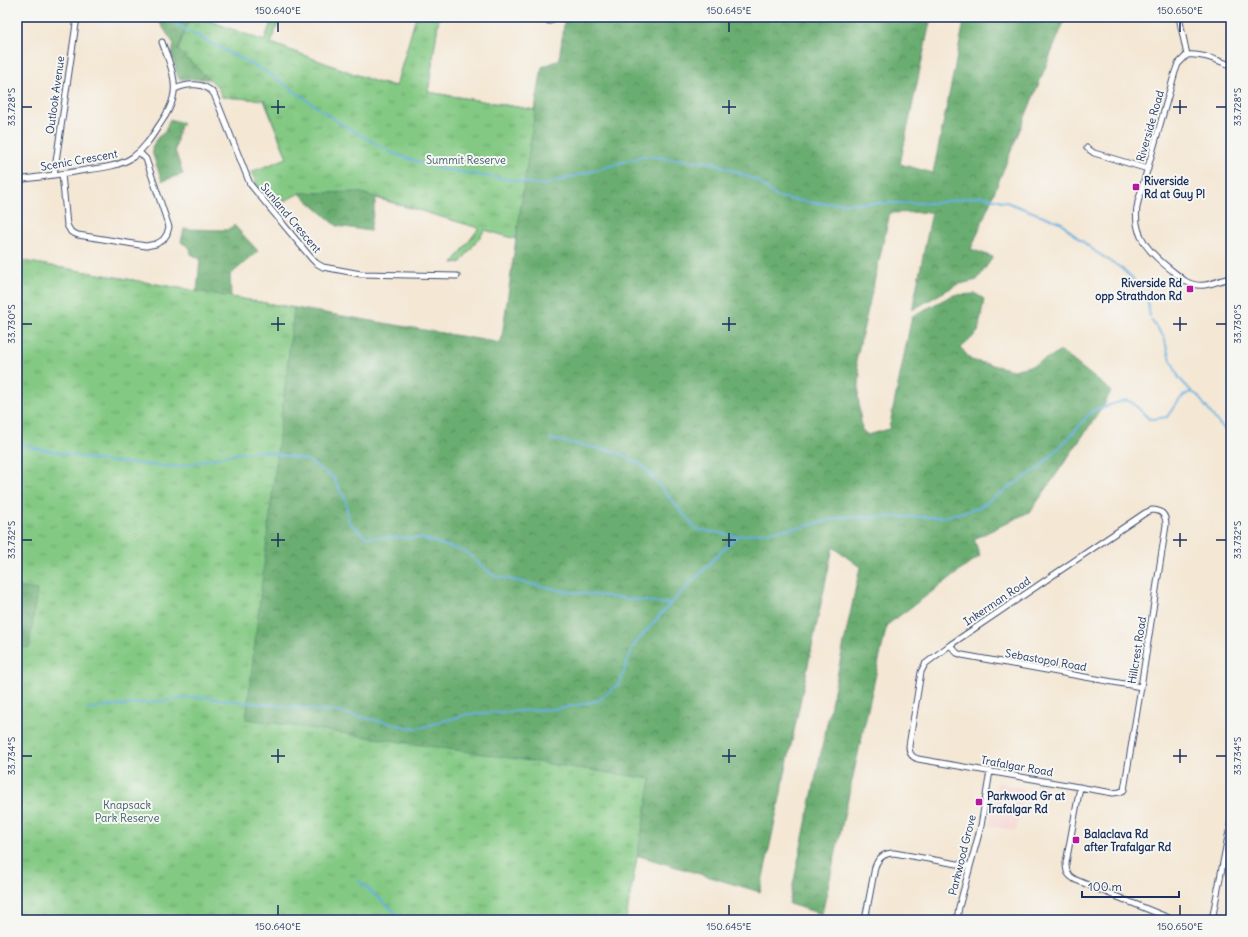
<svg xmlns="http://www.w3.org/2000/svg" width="1248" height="937" font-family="Delius,sans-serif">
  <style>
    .built { fill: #f7d0ce }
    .forest { fill: url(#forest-crowns); stroke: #426e68 }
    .park { fill: url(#park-tufts); stroke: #4f7c70 }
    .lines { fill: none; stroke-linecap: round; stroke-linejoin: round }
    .stream { stroke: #69b1e0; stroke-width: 2 }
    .street-casing { stroke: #3c4b70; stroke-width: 7 }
    .secondary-casing { stroke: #3c4b70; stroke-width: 9 }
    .street { stroke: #fff; stroke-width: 5 }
    .secondary { stroke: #fff; stroke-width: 7 }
    .ticks { fill: none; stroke: #1b2f5e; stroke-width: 1.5 }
    .poi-dot { fill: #b5179e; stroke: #f6f6f2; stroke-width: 1.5 }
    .labels { text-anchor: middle; stroke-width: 4; stroke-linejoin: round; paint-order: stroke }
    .street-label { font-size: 11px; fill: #1b2f5e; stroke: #f6f6f2 }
    .park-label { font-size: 11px; fill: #3a5d69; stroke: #f6f6f2 }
    .poi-label { font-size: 11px; font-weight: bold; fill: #1b2f5e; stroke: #f6f6f2; text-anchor: start }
    .neatline { fill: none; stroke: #1b2f5e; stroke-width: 1.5 }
    .ticks-label { font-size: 10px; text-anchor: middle; fill: #1b2f5e }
  </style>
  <defs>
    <pattern id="forest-crowns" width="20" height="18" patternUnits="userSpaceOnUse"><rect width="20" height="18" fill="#6aad71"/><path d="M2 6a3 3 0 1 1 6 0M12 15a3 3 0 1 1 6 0" fill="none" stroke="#568d60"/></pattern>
    <pattern id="park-tufts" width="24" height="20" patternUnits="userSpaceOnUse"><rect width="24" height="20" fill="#83c983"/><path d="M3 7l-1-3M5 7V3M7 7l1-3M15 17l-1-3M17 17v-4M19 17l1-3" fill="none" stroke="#6aa46e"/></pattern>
  </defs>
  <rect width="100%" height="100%" fill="#f6f6f2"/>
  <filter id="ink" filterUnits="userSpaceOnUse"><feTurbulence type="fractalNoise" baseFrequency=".025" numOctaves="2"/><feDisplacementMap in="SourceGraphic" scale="8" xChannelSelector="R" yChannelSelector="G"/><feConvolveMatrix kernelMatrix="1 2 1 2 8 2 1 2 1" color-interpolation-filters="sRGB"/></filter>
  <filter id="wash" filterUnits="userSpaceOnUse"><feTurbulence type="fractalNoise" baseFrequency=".012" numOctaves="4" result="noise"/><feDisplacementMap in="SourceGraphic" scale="16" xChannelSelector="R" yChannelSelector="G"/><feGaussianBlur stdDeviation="0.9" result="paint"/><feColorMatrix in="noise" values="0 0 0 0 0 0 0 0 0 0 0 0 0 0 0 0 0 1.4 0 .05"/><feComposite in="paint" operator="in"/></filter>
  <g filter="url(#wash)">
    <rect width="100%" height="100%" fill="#f4e7d4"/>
    <path class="built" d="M 997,783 L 1024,788 L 1016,831 L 989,826 Z"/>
    <path class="forest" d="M 156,17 L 199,17 L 264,41 L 273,17 L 280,17 L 271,43 L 379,83 L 396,86 L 416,17 L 439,17 L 428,92 L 535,110 L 542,67 L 559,60 L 565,17 L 931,17 L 900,164 L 933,173 L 965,17 L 1066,17 L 971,249 L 993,257 L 977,280 L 956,285 L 912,310 L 932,212 L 890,213 L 856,361 L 860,375 L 858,396 L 862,430 L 868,435 L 889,429 L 912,316 L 953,295 L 976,294 L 984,299 L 978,332 L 961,348 L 971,360 L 1013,370 L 1034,365 L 1061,351 L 1111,391 L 1104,405 L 1031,511 L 974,539 L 980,556 L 887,625 L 822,914 L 789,904 L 860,567 L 833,547 L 760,892 L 579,838 L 17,706 L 17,260 L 197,291 L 200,259 L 191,254 L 190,248 L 181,242 L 184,229 L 227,230 L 234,225 L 258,251 L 230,275 L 231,297 L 501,343 L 516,239 L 485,230 L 460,263 L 458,262 L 453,263 L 479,228 L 376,198 L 370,231 L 337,226 L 299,193 L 257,185 L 251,172 L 287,158 L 264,100 L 222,97 L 218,87 L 210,79 L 180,79 L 178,77 L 172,55 L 174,44 Z
      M 170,119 L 183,123 L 179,129 L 175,150 L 183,174 L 162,181 L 153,155 L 152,147 L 158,137 L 164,133 Z"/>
    <path class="park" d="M 190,17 L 199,17 L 264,41 L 273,17 L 280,17 L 271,43 L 379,83 L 396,86 L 416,17 L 439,17 L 428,92 L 535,110 L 516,239 L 485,230 L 460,263 L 458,262 L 453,263 L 479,228 L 358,192 L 300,193 L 275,206 L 257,185 L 251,172 L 287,158 L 265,100 L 222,97 L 218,87 L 178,50 Z
      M 17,260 L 294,308 L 246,719 L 651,779 L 626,920 L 17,920 L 17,646 L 29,648 L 37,590 L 17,587 Z"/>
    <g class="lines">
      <path class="stream" d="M 175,24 L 270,74 L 338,122 L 394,154 L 441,169 L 544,185 L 644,156 L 715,163 L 756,180 L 777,197 L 814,203 L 936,203 L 982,196 L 1006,202 L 1062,223 L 1073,234 L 1096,252 L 1121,268 L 1138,284 L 1147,299 L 1150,316
        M 1151,320 L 1164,337 L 1168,353 L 1179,378 L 1192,392
        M 550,439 L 616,452 L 642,465 L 696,529 L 736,536
        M 17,440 L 29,447 L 103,461 L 177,467 L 232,454 L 262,451 L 307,460 L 333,477 L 346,501 L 348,521 L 366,537 L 422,538 L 466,552 L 494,576 L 564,591 L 670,604 L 737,536 L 803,527 L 841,517 L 944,517 L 978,508 L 1039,468 L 1074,432 L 1093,410 L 1126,400 L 1133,403 L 1149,419 L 1154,419 L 1167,417 C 1173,409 1181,393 1192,392 L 1197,395 L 1219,424 L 1231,435
        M 87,709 L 198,697 L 338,712 L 416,729 L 468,714 L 555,709 L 598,701 L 620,683 L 633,646 L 670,604
        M 359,881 L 404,920"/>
    </g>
  </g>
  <g filter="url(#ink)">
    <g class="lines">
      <g class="street-casing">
        <path id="street" d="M 1179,17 L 1187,55
          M 1187,55 L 1178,64 L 1175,72 L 1138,202 C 1129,241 1158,259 1185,281 C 1204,291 1213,281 1231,278
          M 1187,55 C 1201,53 1218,61 1231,65
          M 175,89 C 187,83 205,82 214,94 L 250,184 L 312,259 L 316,263 L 323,267 L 361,274 L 457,276
          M 1087,148 L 1094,153 L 1148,169
          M 62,174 L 67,225 L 71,232 L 78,235 L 146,246 L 156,244 L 163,240 L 167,234 L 169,227 L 146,159 L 139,152
          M 54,175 L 77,17
          M 17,180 C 40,177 63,174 86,170 C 102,168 120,166 133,157 C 144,149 151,138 158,127 C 164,118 171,109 173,98 C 178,80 168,59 162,42
          M 1152,510 C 1162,510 1166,515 1166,525 L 1141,687 L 1124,790 L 1120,792 L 1113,793 L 918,759 C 911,757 909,753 909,746 L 921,672 L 925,664 L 950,645 L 1145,513 Z
          M 950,645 L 957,653 L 962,655 L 1141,687
          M 1080,787 L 1066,863 C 1066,872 1068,876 1076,880 L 1174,920
          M 865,920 L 875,867 C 878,858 884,853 894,853 L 969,866
          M 957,920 L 959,907 L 981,826 L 990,771
          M 1212,920 L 1231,821"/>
      </g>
      <g class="secondary-casing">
        <path id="secondary" d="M 534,17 L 550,20"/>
      </g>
      <use href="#street" class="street"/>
      <use href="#secondary" class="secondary"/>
    </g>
  </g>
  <path class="ticks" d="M 278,22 L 278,32M 729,22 L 729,32M 1180,22 L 1180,32M 278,100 L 278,114M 729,100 L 729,114M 1180,100 L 1180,114M 22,107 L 32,107M 271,107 L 285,107M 722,107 L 736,107M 1173,107 L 1187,107M 1216,107 L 1226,107M 278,317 L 278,331M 729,317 L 729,331M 1180,317 L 1180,331M 22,324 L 32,324M 271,324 L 285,324M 722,324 L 736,324M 1173,324 L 1187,324M 1216,324 L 1226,324M 278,533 L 278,547M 729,533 L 729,547M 1180,533 L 1180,547M 22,540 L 32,540M 271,540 L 285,540M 722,540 L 736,540M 1173,540 L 1187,540M 1216,540 L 1226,540M 278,749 L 278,763M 729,749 L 729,763M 1180,749 L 1180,763M 22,756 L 32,756M 271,756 L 285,756M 722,756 L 736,756M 1173,756 L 1187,756M 1216,756 L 1226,756M 278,905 L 278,915M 729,905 L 729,915M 1180,905 L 1180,915"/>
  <g class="poi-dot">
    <rect x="1132" y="183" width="8" height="8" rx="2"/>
    <rect x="1186" y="285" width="8" height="8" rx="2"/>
    <rect x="975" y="798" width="8" height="8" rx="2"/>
    <rect x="1072" y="836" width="8" height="8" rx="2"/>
  </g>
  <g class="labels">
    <g class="street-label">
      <text transform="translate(55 95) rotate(-82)" y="4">Outlook Avenue</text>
      <text transform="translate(1150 126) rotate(-74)" y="4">Riverside Road</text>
      <text transform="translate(79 160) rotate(-10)" y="4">Scenic Crescent</text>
      <text transform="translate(291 218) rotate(50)" y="4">Sunland Crescent</text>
      <text transform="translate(997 601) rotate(-34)" y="4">Inkerman Road</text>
      <text transform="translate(1137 650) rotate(-81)" y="4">Hillcrest Road</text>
      <text transform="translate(1046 660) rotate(10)" y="4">Sebastopol Road</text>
      <text transform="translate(1017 766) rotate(10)" y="4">Trafalgar Road</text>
      <text transform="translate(962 855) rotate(-76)" y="4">Parkwood Grove</text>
    </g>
    <g class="park-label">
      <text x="466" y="164">Summit Reserve</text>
      <text x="127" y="809">Knapsack<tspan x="127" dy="13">Park Reserve</tspan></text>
    </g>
    <g class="poi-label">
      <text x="1144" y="185">Riverside<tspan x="1144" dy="13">Rd at Guy Pl</tspan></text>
      <text x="1182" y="287" text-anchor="end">Riverside Rd<tspan x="1182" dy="13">opp Strathdon Rd</tspan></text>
      <text x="987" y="800">Parkwood Gr at<tspan x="987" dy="13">Trafalgar Rd</tspan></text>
      <text x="1084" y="838">Balaclava Rd<tspan x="1084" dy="13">after Trafalgar Rd</tspan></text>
    </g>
  </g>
  <rect width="1248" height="937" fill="none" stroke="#f6f6f2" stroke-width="44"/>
  <path d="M1082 891v6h97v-6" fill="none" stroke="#1b2f5e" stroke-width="2"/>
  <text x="1088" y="891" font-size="12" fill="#1b2f5e" stroke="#f6f6f2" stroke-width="3" paint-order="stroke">100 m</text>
  <rect x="22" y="22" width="1204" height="893" class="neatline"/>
  <g class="ticks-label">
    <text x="278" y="14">150.640°E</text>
    <text x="729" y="14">150.645°E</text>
    <text x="1180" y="14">150.650°E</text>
    <text transform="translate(11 107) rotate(-90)" y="4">33.728°S</text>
    <text transform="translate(1237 107) rotate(-90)" y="4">33.728°S</text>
    <text transform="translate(11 324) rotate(-90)" y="4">33.730°S</text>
    <text transform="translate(1237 324) rotate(-90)" y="4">33.730°S</text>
    <text transform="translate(11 540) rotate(-90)" y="4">33.732°S</text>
    <text transform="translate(1237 540) rotate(-90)" y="4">33.732°S</text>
    <text transform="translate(11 756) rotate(-90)" y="4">33.734°S</text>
    <text transform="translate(1237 756) rotate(-90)" y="4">33.734°S</text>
    <text x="278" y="930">150.640°E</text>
    <text x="729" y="930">150.645°E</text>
    <text x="1180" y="930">150.650°E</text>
  </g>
</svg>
